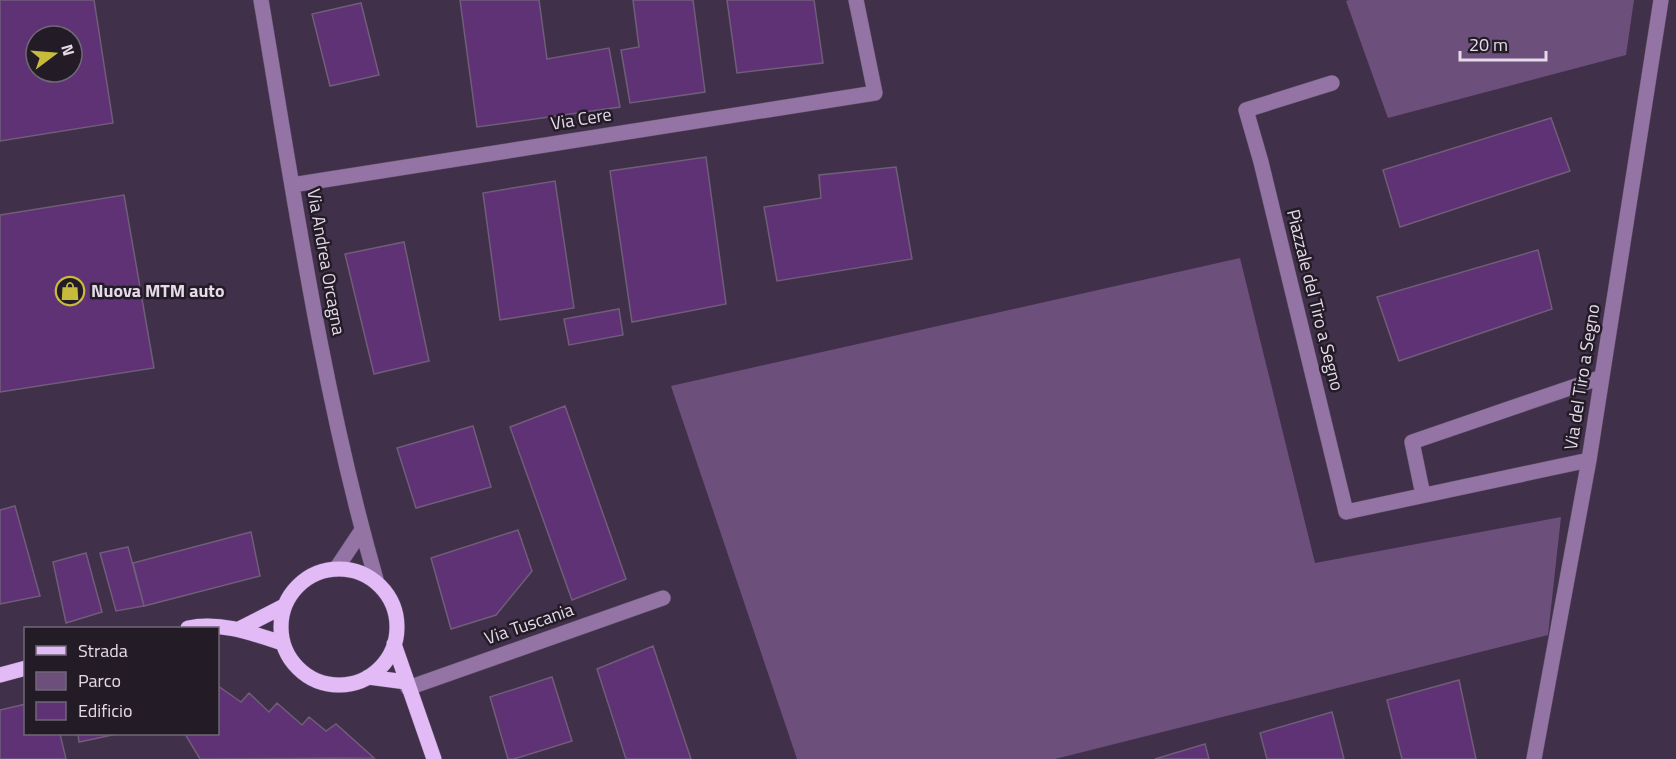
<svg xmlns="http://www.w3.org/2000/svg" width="1676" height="759" font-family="'Titillium Web',sans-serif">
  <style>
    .green { fill: #6d4f7c }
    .building { fill: #5f3175; stroke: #705d79; stroke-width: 1.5; fill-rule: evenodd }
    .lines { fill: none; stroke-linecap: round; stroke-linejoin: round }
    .minor-casing { stroke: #5e4f67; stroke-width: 16 }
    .major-casing { stroke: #5e4f67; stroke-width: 16 }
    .minor { stroke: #9474a4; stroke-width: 15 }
    .major { stroke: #e1baf6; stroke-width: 15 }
    .labels { text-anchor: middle; stroke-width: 5; stroke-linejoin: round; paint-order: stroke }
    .street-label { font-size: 18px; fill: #e4daea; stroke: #231c27 }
    .poi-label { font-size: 18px; font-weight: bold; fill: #e4daea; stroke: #231c27; text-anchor: start }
  </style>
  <rect width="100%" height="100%" fill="#41304a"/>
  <path class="green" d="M 1349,0 L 1634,0 L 1626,55 L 1388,118 L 1346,1 Z
    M 1240,258 L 1315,563 L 1561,517 L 1548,635 L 1055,759 L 797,759 L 671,386 Z"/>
  <path class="building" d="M 0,0 L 94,0 L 113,123 L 0,141 ZM 36,36 L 72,36 L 72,72 L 36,72 Z
    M 460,0 L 539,0 L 547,59 L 609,48 L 620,107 L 477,127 Z
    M 633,0 L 693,0 L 705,92 L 630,103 L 621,50 L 639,47 Z
    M 727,0 L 814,0 L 823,63 L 737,73 Z
    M 361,3 L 379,75 L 330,86 L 312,14 Z
    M 1551,118 L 1570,171 L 1400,227 L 1383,170 Z
    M 706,157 L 726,304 L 632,322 L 610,171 Z
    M 896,167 L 912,259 L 777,281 L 764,207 L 821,198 L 819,175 Z
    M 555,181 L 574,308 L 500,320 L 483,193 Z
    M 124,195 L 154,368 L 0,392 L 0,215 Z
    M 404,242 L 429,361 L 374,374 L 345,254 Z
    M 1538,250 L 1552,309 L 1399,361 L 1377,297 Z
    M 619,309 L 623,335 L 569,345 L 564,319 Z
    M 565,406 L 626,579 L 572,600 L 510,427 Z
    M 473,426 L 491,487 L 416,508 L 397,448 Z
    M 15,506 L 40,596 L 0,604 L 0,510 Z
    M 518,530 L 532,571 L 496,615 L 451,629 L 431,558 Z
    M 251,532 L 260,576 L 144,606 L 133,563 Z
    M 128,547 L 144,606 L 116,611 L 100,553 Z
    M 86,553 L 102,612 L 66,623 L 53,562 Z
    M 653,646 L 691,759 L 626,759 L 597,669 Z
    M 552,677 L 572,741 L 514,759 L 508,759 L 490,697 Z
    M 1459,680 L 1476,759 L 1402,759 L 1387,700 Z
    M 218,686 L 241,702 L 249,693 L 269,712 L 277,703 L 302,725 L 309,717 L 326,731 L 336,724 L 374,758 L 200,759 L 185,734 L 218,734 Z
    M 26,704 L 26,734 L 60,734 L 66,759 L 0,759 L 0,710 Z
    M 1332,712 L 1344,759 L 1267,759 L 1260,733 Z
    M 78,734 L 117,734 L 79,742 Z
    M 1205,744 L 1209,759 L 1155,759 Z"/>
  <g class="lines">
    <g class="minor-casing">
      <path id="minor" d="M 261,0 C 294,195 322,392 377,583
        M 1332,83 L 1246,110 L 1261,162 L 1346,512 L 1589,460
        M 292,185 L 875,93 L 856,0
        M 1423,495 L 1412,442 L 1602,377
        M 336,569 L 362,530
        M 408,688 L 663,598
        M 1534,759 L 1589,460 L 1661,0"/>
    </g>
    <g class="major-casing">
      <path id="major" d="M281 627a58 58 0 1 1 116 0a58 58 0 1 1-116 0Z
        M 188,628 C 219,621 252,633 282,643
        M 239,629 L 284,606
        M 394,644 L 434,759
        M 0,675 L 26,668
        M 368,677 L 406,682"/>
    </g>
    <use href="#minor" class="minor"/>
    <use href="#major" class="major"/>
  </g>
  <defs>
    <g id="shop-ring" transform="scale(1.5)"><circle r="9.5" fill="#231c27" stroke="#c7bb3b" stroke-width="1.5"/><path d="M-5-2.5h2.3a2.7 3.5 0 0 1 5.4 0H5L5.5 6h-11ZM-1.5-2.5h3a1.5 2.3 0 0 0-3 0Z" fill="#c7bb3b"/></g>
  </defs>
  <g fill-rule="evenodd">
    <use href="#shop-ring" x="70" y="291"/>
  </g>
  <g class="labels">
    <g class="street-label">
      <text transform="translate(581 119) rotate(-9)" y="6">Via Cere</text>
      <text transform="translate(326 262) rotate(80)" y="6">Via Andrea Orcagna</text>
      <text transform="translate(1315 300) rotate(76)" y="6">Piazzale del Tiro a Segno</text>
      <text transform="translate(1582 377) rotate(-81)" y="6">Via del Tiro a Segno</text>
      <text transform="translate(529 624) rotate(-19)" y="6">Via Tuscania</text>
    </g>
    <g class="poi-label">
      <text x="91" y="297">Nuova MTM auto</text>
    </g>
  </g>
  <rect x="24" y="627" width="195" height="108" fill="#231c27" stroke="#706875" stroke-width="1.5"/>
  <rect x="36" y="646" width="30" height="9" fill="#e1baf6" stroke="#706875" stroke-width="1.5"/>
  <text x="78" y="657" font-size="18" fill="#e4daea">Strada</text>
  <rect x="36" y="672" width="30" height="18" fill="#6d4f7c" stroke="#706875" stroke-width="1.5"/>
  <text x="78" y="687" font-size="18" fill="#e4daea">Parco</text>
  <rect x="36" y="702" width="30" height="18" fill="#5f3175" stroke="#706875" stroke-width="1.5"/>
  <text x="78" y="717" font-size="18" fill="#e4daea">Edificio</text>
  <g transform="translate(54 54) rotate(74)"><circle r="28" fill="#231c27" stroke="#706875" stroke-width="1.5"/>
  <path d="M0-4.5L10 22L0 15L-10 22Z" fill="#c7bb3b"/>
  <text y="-9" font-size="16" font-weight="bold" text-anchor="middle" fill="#e4daea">N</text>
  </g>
  <path d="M1460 51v9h86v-9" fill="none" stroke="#e4daea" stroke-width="3"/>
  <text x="1469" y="51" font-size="18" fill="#e4daea" stroke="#231c27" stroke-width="4.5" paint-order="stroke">20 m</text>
</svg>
